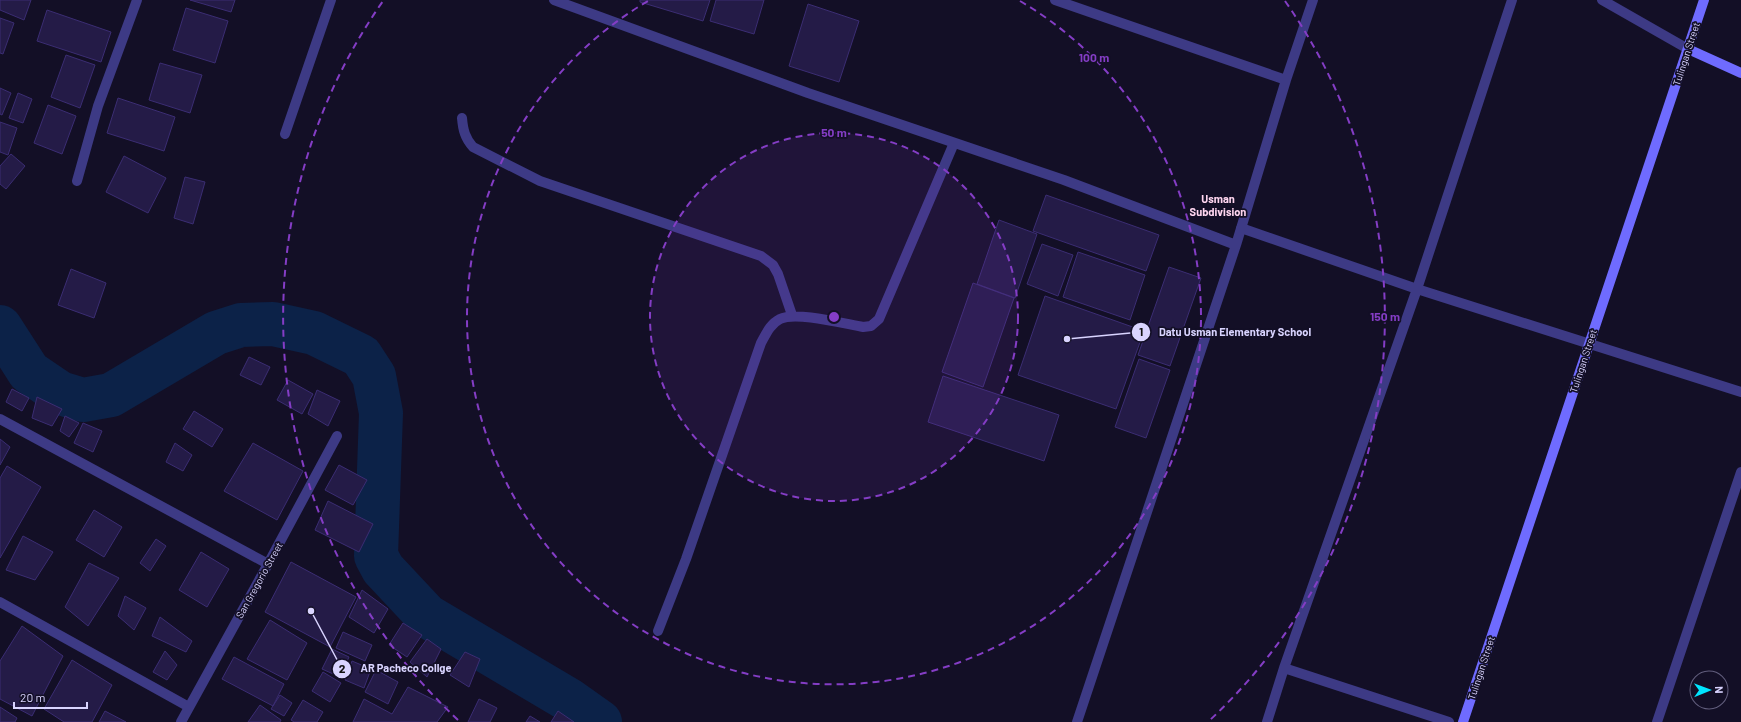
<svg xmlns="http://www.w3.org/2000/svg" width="1741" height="722" font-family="Barlow,sans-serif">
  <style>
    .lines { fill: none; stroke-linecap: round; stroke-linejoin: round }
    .river { stroke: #0c2248; stroke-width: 44 }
    .building { fill: #241b47; stroke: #3b2d73 }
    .street { stroke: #3d3a85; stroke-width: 10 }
    .secondary { stroke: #6f6bff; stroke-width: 10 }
    .ring { fill: none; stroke: #843dc5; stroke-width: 2; stroke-dasharray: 7 5 }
    .labels { text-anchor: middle; stroke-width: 3.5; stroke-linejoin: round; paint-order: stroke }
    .street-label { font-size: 10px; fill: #d9d4ff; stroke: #130f26 }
    .neighbourhood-label { font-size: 11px; font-weight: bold; fill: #ffd6f0; stroke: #130f26 }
    .centre { fill: #843dc5; stroke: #130f26; stroke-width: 2 }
    .ring-label { font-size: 12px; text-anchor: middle; font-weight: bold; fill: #843dc5; stroke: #130f26; stroke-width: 3.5; stroke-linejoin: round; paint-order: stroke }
    .leader { fill: none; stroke: #d9d4ff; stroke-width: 1.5 }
    .callout-dot { fill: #d9d4ff; stroke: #130f26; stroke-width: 1.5 }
    .mark-label { font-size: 12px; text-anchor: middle; font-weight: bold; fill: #111 }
    .callout-label { font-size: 11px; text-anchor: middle; font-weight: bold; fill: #d9d4ff; stroke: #130f26; stroke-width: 3.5; stroke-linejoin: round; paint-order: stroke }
  </style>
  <rect width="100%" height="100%" fill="#130f26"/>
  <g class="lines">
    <path class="river" d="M 0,327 L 29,372 L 60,393 L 83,400 L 111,395 L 216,333 L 241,325 L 273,324 L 314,333 L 361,356 L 374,376 L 381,413 L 376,556 L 383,569 L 427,616 L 569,700 L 600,722"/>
  </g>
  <path class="building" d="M 0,0 L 31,0 L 24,20 L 0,10 Z
    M 190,0 L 235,0 L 231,12 Z
    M 640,0 L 710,0 L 703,21 L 640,2 Z
    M 716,0 L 764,0 L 754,34 L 710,21 Z
    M 808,4 L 859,21 L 839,82 L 789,66 Z
    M 186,8 L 228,21 L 215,63 L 173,50 Z
    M 47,10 L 111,32 L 101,62 L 37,41 Z
    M 0,18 L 14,23 L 3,54 L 0,53 Z
    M 66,55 L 95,65 L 80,108 L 51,97 Z
    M 160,63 L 202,75 L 190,113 L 149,100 Z
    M 0,88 L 11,93 L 2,115 L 0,114 Z
    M 18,93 L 32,99 L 23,123 L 9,118 Z
    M 118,98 L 175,117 L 164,151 L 107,133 Z
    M 48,105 L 76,116 L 62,154 L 34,143 Z
    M 0,122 L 17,128 L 8,155 L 0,152 Z
    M 11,154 L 25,166 L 6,189 L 0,184 L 0,166 Z
    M 124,156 L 166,178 L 148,213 L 106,192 Z
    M 185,177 L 205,182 L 193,224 L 174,218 Z
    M 1046,195 L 1159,235 L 1146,271 L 1033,231 Z
    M 999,220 L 1037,234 L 1015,298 L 977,284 Z
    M 1042,244 L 1073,255 L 1058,296 L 1027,284 Z
    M 1078,252 L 1145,275 L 1130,320 L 1063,297 Z
    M 1169,267 L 1201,278 L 1170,366 L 1138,355 Z
    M 71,269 L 106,283 L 94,318 L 58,305 Z
    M 973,283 L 1014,298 L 983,387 L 942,372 Z
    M 1045,296 L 1144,331 L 1116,409 L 1018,375 Z
    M 249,357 L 270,367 L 261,385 L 240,375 Z
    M 1139,359 L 1170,370 L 1146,438 L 1115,427 Z
    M 943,376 L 1059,415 L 1044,461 L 928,422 Z
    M 288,380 L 313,394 L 302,414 L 277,400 Z
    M 12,389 L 29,398 L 22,411 L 6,402 Z
    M 317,390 L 340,401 L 328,426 L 308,414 Z
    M 37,397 L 62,409 L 52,426 L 32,418 Z
    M 194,411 L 223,429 L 212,447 L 183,429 Z
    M 65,416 L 79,423 L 69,437 L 60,431 Z
    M 83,423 L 102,431 L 93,452 L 74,443 Z
    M 0,439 L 10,447 L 0,465 Z
    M 175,443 L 192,455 L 183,471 L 166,462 Z
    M 253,443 L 303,471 L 277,520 L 224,491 Z
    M 339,465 L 367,480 L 353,505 L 325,490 Z
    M 7,466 L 41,487 L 0,558 L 0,478 Z
    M 328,501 L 373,524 L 359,552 L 315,530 Z
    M 94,510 L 122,527 L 104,557 L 76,540 Z
    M 23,536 L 53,552 L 35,580 L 6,570 Z
    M 156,539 L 166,546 L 150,571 L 140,563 Z
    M 201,552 L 229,569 L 207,607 L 179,590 Z
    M 291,562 L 356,597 L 330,647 L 265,612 Z
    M 89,563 L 119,578 L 88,626 L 65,607 Z
    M 362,590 L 388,609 L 374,633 L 349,617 Z
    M 125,596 L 146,608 L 134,630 L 118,616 Z
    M 160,617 L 192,641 L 186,652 L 152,636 Z
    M 270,620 L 307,643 L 287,680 L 247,659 Z
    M 403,623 L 422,635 L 407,657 L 389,645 Z
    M 22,626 L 63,656 L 32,716 L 0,699 L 0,661 Z
    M 343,632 L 372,645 L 365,661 L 336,648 Z
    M 427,639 L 441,649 L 427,677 L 410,662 Z
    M 332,649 L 349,657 L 340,677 L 322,669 Z
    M 165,651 L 177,665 L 167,680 L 153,672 Z
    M 465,652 L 480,659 L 469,687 L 450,675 Z
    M 234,657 L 284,684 L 273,706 L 222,679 Z
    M 72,660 L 112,685 L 92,722 L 64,722 L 44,709 Z
    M 352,661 L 371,669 L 364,688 L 345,680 Z
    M 376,670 L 398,682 L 388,704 L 365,692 Z
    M 323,672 L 341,683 L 330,702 L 312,691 Z
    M 408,687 L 448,707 L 437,722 L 353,722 L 364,699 L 392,714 Z
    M 280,695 L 292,703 L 284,716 L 271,709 Z
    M 479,699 L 497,708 L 490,722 L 468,722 Z
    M 303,700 L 323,712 L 317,722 L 294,722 L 291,720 Z
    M 260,705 L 281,720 L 280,722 L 248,722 Z
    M 0,707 L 17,718 L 15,722 L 0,722 Z
    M 105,711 L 126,722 L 99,722 Z
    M 558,711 L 574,722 L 551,722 Z
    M 530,716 L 540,722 L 526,722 Z"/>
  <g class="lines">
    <path class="street" d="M 554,0 L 808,93 L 1064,180 L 1236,245
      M 1055,0 L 1286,80
      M 1602,0 L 1688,49
      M 462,118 C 463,130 465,138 473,147 L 540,181 L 761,256 L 773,265 L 778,274 L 792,315
      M 285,134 L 331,0
      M 77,181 L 98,106 L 137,0
      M 1241,228 L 1417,289 L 1741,392
      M 0,419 L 268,564
      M 0,602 L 189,707
      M 658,631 L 686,559 L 761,343 C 766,334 770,324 780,319 C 796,311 845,324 863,327 L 871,326 L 879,319 L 954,143
      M 1284,668 L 1449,722
      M 181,722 L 268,564 L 337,436
      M 1077,722 L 1236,245 L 1286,80 L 1313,0
      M 1267,722 L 1284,668 L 1417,289 L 1512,0
      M 1657,722 L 1741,472"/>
    <path class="secondary" d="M 1688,49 L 1741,73
      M 1463,722 L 1704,0"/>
  </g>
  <circle cx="834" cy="317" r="184" fill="#843dc5" fill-opacity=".12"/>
  <g class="ring">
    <circle cx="834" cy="317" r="184"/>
    <path d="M1020 1A367 367 0 1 1 648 1"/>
    <path d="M458 720A551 551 0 0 1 383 1M1285 1A551 551 0 0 1 1210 720"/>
  </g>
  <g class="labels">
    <g class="street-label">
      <text transform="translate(1686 54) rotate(-72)" y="4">Tulingan Street</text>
      <text transform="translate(1583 361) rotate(-72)" y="4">Tulingan Street</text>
      <text transform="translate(259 580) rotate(-61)" y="4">San Gregorio Street</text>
      <text transform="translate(1481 668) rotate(-72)" y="4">Tulingan Street</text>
    </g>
    <g class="neighbourhood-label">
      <text x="1218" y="203">Usman<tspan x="1218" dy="13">Subdivision</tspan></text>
    </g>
  </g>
  <circle cx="834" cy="317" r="6" class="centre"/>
  <g class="ring-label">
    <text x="1094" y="62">100 m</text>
    <text x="834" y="137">50 m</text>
    <text x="1385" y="321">150 m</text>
  </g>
  <path class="leader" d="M1067 339L1141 332M311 611L342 669"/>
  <g class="callout-dot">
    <circle cx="1067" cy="339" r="4"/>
    <circle cx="311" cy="611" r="4"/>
    <circle cx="1141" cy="332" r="10"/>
    <circle cx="342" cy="669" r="10"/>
  </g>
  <g class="mark-label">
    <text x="1141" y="336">1</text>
    <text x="342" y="673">2</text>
  </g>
  <g class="callout-label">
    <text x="1235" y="336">Datu Usman Elementary School</text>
    <text x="406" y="672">AR Pacheco Collge</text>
  </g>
  <g transform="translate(1709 690) rotate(89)"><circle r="19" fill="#130f26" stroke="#625e7d"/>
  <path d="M0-3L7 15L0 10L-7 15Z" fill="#00e5ff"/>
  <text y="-6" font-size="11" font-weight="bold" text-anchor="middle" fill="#d9d4ff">N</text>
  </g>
  <path d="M14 702v6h73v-6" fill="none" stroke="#d9d4ff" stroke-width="2"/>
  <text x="20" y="702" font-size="12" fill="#d9d4ff" stroke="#130f26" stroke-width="3" paint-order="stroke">20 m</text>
</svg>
